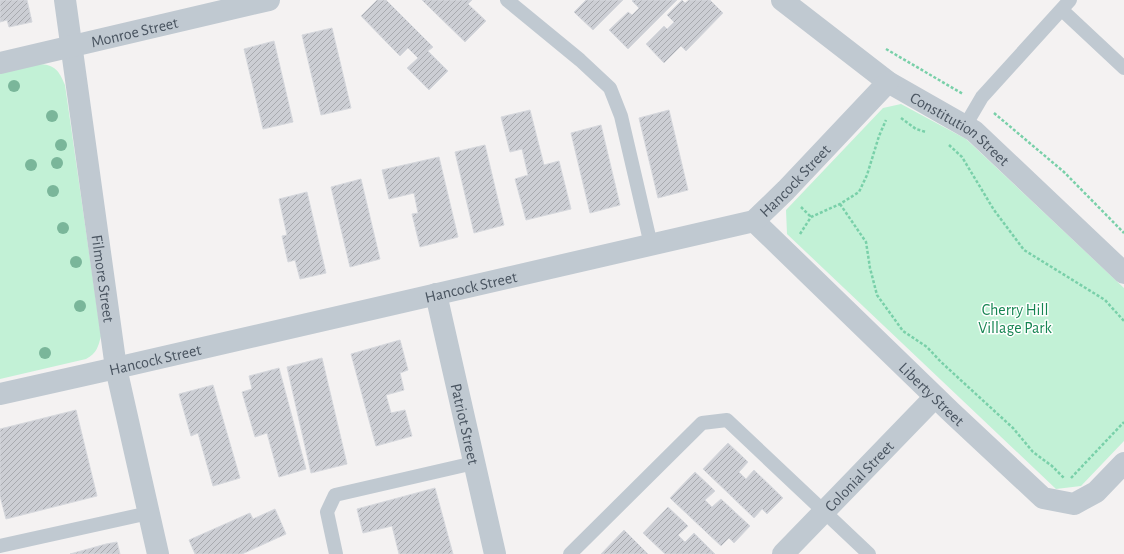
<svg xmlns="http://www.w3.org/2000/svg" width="1124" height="554" font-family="'Alegreya Sans',sans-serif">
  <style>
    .park { fill: #c2f1d6 }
    .building { fill: url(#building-hatch); stroke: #d6d8dd }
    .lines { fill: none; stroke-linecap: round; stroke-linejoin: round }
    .path { stroke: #79d0a9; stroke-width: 2.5; stroke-dasharray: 3 2; stroke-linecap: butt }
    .service { stroke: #c0c9d1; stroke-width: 14 }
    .minor { stroke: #c0c9d1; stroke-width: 22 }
    .tree { fill: #7ab69a }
    .labels { text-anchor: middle; stroke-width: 3; stroke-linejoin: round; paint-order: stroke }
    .street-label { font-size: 16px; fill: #495460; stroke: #fff }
    .park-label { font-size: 16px; fill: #168552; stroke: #fff }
  </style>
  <defs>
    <pattern id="building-hatch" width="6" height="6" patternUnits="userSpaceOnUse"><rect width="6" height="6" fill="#ccced4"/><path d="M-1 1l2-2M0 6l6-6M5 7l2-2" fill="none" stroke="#a8aaaf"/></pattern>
  </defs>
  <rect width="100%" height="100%" fill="#f4f2f2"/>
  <path class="park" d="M 39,64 C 56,65 59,71 65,85 L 101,336 C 98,347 97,353 86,359 L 0,379 L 0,73 Z
    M 901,104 L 966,139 L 1124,288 L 1124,441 L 1081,486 L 1056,489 L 787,234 L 786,210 L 883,108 Z"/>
  <path class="building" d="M 0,0 L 27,0 L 32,22 L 9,27 L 7,20 L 0,22 Z
    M 377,0 L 386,0 L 433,47 L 428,51 L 448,71 L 429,90 L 407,68 L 418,58 L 408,48 L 400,56 L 361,16 Z
    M 422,0 L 472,0 L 468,4 L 486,21 L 465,42 Z
    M 586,0 L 623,0 L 593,30 L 574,12 Z
    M 633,0 L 677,0 L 628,49 L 609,30 L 628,12 L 632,15 L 639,8 L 632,1 Z
    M 682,0 L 685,3 L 689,0 L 710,0 L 723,13 L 686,51 L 681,46 L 664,63 L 646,44 L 664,26 L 667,29 L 674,22 L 667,15 Z
    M 332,28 L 351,108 L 321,115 L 302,35 Z
    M 274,41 L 293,122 L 263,129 L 244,49 Z
    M 530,110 L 544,165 L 559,161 L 571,209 L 526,220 L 515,179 L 528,175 L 522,149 L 510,152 L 501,117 Z
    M 669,110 L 688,190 L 658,198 L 639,118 Z
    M 601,125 L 620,205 L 590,213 L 571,133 Z
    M 485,145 L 504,225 L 474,233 L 455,152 Z
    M 439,157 L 458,237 L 420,247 L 412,214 L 418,213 L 414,193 L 389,199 L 382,170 Z
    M 361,179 L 380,259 L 350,267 L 331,187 Z
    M 307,192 L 326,273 L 300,279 L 295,260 L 288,262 L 282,236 L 287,235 L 279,199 Z
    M 400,340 L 408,370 L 400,373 L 404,390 L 386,395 L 391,413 L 405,410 L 412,436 L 376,446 L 351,354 Z
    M 322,358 L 347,464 L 311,473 L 287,367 Z
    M 279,368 L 306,469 L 279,477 L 267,433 L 255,437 L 242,392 L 252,389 L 249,376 Z
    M 213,385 L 240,478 L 213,486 L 198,433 L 191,436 L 179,394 Z
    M 76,410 L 97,496 L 6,519 L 0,496 L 0,429 Z
    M 728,443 L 748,462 L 739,472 L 746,479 L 754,470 L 783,498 L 767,514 L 762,509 L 754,518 L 703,469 Z
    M 695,472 L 715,491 L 705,500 L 712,507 L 721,499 L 750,526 L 734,543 L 729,538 L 721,546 L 670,498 Z
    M 435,488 L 453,554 L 399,554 L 392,526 L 363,533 L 357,509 Z
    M 668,507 L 688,526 L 678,535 L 685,542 L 694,533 L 715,554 L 665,554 L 643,533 Z
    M 275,509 L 286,534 L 242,554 L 195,554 L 189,540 L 250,513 L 253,519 Z
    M 624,530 L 648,554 L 601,554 Z
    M 117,542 L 120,554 L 70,554 L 106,544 Z"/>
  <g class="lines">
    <path class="path" d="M 886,49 L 963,94
      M 994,113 L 1064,172 L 1124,233
      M 901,118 L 916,129 L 926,132
      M 949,145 L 962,157 L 994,210 L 1024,250 L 1105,300 L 1124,321
      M 840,204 L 866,242 L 870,268 L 877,295 L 903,331 L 927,347 L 941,362 L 1013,428 L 1033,452 L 1052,466 L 1064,478
      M 801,207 L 811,217
      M 800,234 L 811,217 L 840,204 L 859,192 L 867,175 L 879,136 L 886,120
      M 1071,478 L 1124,422"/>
    <path class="service" d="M 507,0 L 580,60 L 610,88 L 621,116 L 651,245
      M 1062,10 L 1124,68
      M 965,126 L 982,97 L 1070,0
      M 0,546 L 149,513
      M 336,554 L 327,512 L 335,495 L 474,463
      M 570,554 L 702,423 L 727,420 L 869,554"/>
    <g class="minor">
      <path id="s1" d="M 65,0 L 116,368 L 158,554"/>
      <path id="s2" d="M 782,0 L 888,82 L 974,131 L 1124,273"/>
      <path id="s3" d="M 0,63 L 269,0"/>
      <path id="s4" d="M 754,221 L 951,412 L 1043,498 L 1074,504 L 1096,492 L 1124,463"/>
      <path id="s5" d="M 436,294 L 495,554"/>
      <path id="s6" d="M 0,394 L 116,368 L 754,221 L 786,190 L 888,82"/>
      <path id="s7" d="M 783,554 L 935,397"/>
    </g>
  </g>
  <g class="tree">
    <circle cx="14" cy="86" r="6"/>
    <circle cx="52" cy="116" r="6"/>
    <circle cx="61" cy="145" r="6"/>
    <circle cx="57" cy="163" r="6"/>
    <circle cx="31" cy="165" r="6"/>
    <circle cx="53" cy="191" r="6"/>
    <circle cx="63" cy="228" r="6"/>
    <circle cx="76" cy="262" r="6"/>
    <circle cx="80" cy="306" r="6"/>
    <circle cx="45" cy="353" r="6"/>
  </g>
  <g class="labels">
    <g class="street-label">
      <text dy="6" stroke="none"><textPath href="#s3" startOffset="138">Monroe Street</textPath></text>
      <text dy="6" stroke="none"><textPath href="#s2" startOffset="220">Constitution Street</textPath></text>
      <text dy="6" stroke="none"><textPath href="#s6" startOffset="831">Hancock Street</textPath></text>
      <text dy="6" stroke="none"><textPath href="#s1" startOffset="281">Filmore Street</textPath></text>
      <text dy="6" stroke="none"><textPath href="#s6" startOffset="483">Hancock Street</textPath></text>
      <text dy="6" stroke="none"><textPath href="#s6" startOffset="159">Hancock Street</textPath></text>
      <text dy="6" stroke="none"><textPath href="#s4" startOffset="248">Liberty Street</textPath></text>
      <text dy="6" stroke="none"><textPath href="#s5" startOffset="133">Patriot Street</textPath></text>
      <text dy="6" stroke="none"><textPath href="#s7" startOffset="109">Colonial Street</textPath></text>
    </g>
    <g class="park-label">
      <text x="1015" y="315">Cherry Hill<tspan x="1015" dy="18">Village Park</tspan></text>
    </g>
  </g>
</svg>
